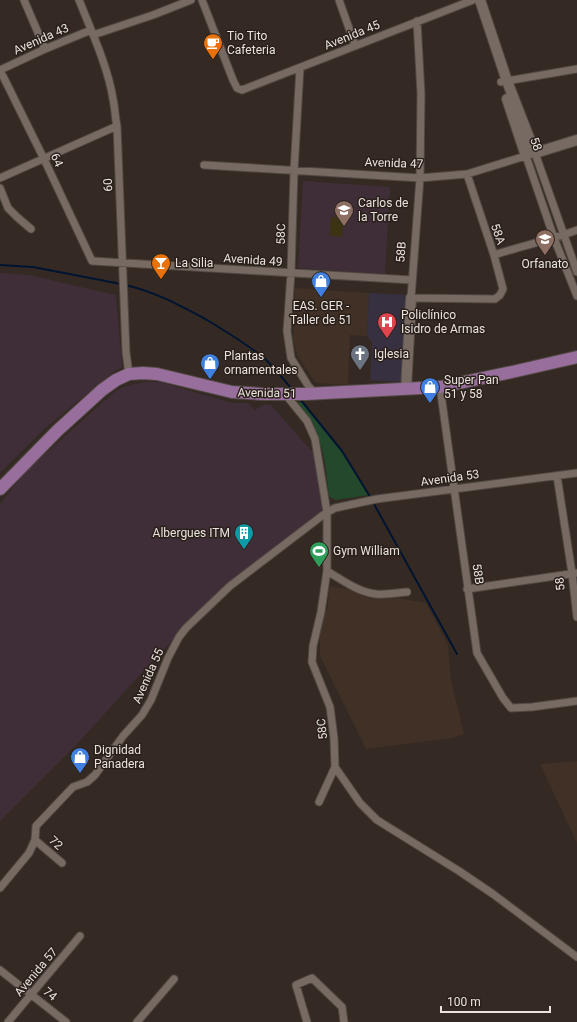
<svg xmlns="http://www.w3.org/2000/svg" width="577" height="1022" font-family="Roboto,sans-serif">
  <style>
    .built { fill: #403025 }
    .education { fill: #3f2e37 }
    .medical { fill: #373040 }
    .green { fill: #23482b }
    .sand { fill: #3c3313 }
    .lines { fill: none; stroke-linecap: round; stroke-linejoin: round }
    .stream { stroke: #001431; stroke-width: 2 }
    .street-casing { stroke: #514843; stroke-width: 9 }
    .secondary-casing { stroke: #514843; stroke-width: 12 }
    .primary-casing { stroke: #514843; stroke-width: 14 }
    .street { stroke: #766a62; stroke-width: 7 }
    .secondary { stroke: #766a62; stroke-width: 10 }
    .primary { stroke: #986e9c; stroke-width: 12 }
    .labels { text-anchor: middle; stroke-width: 3; stroke-linejoin: round; paint-order: stroke }
    .street-label { font-size: 12px; fill: #e9e2de; stroke: #2a201a }
    .poi-label { font-size: 12px; fill: #e9e2de; stroke: #2a201a; text-anchor: start }
  </style>
  <rect width="100%" height="100%" fill="#342a23"/>
  <path class="built" d="M 295,288 L 369,293 L 367,336 L 350,335 L 348,385 L 316,383 L 298,357 L 293,341 Z
    M 329,586 L 426,603 L 448,645 L 451,680 L 464,734 L 452,738 L 366,749 L 320,656 L 320,625 L 328,606 Z
    M 577,761 L 577,843 L 540,764 Z"/>
  <path class="education" d="M 303,181 L 390,187 L 385,274 L 298,268 Z
    M 0,273 L 29,275 L 116,295 L 122,367 L 115,371 L 44,429 L 0,473 Z
    M 145,382 L 160,382 L 232,403 L 248,403 L 255,410 L 265,404 L 271,405 L 316,456 L 323,511 L 228,583 L 148,666 L 78,743 L 0,821 L 0,504 L 25,472 L 113,393 L 123,387 Z"/>
  <path class="medical" d="M 369,293 L 407,295 L 402,382 L 370,380 L 372,342 L 367,336 Z"/>
  <path class="green" d="M 302,402 L 342,450 L 369,495 L 335,500 L 329,496 C 326,472 325,444 311,423 C 307,416 300,409 295,403 Z"/>
  <path class="sand" d="M 331,217 L 343,218 L 342,237 L 330,236 Z"/>
  <g class="lines">
    <path class="stream" d="M 0,265 L 33,267 L 121,284
      M 125,285 C 154,291 181,306 207,320 C 227,332 247,344 265,359 C 275,368 283,379 292,389
      M 300,399 L 342,451 L 369,495 L 457,654"/>
    <g class="street-casing">
      <path id="street" d="M 24,0 L 45,49
        M 79,0 C 91,30 108,67 113,99 C 115,108 115,117 117,126 L 126,352 L 129,374
        M 202,0 L 233,80 L 237,88 L 242,90 L 473,0
        M 339,0 L 355,45
        M 417,21 L 421,94 L 420,178 L 411,298 L 495,299 L 500,295 L 503,289 L 494,255 L 467,174
        M 93,35 L 153,15 L 191,0
        M 300,68 L 294,171 L 291,273 L 287,331 L 291,358 L 309,387 L 315,393
        M 0,70 L 44,159 L 92,261 L 412,280
        M 0,70 L 45,49 L 91,30
        M 501,82 L 577,69
        M 526,156 L 554,238 L 577,296
        M 204,165 L 420,178 L 467,174 L 535,153 L 577,272
        M 0,178 L 117,126
        M 0,188 L 8,208 L 17,217 L 31,229
        M 494,255 C 521,246 550,240 577,230
        M 440,387 L 477,653 L 503,698 L 511,708 L 532,707 L 577,701
        M 285,394 L 307,421 L 315,439 L 327,512 L 327,571 L 321,612 L 313,646 L 312,662 L 330,707 L 334,738 L 335,767 L 360,803 L 377,820 L 459,871 L 493,894 L 577,957
        M 557,476 L 572,573 L 577,617
        M 327,571 C 342,580 358,592 376,594 C 386,595 397,593 407,592
        M 467,589 L 577,573
        M 319,802 L 335,767
        M 35,840 L 62,863
        M 0,888 L 29,853 L 35,840 L 36,826 L 73,787 L 87,782 L 95,775 L 123,736 L 142,715 L 151,700 L 168,658 L 179,637 L 186,628 L 230,586 L 323,515 L 335,508 L 377,499 L 577,473
        M 0,970 L 66,1022
        M 8,1022 L 80,936
        M 137,1022 L 174,979
        M 307,1022 L 296,985 L 312,978 L 342,1007 L 344,1022"/>
    </g>
    <g class="secondary-casing">
      <path id="secondary" d="M 480,0 L 507,81 L 535,153 L 577,140
        M 507,99 L 526,156
        M 406,389 L 411,298"/>
    </g>
    <g class="primary-casing">
      <path id="primary" d="M 0,489 L 57,431 L 102,390 L 116,380 L 129,374 L 143,373 L 157,374 L 232,392 L 262,394 L 306,394 L 440,387 L 512,372 L 577,357"/>
    </g>
    <use href="#street" class="street"/>
    <use href="#secondary" class="secondary"/>
    <use href="#primary" class="primary"/>
  </g>
  <defs>
    <g id="cafe-pin" transform="scale(1)"><path d="M0 17L-7.5 6A9.5 9.5 0 1 1 7.5 6Z" fill="#e8710a" stroke="#2a201a"/><path d="M-5.5-4.5H6V0H3Q3 3.5 0 3.5H-2.5Q-5.5 3.5-5.5 0ZM3-3.2v2h1.7v-2ZM-6 4.5H4V6H-6Z" fill="#fff"/></g>
    <g id="school-pin" transform="scale(1)"><path d="M0 17L-7.5 6A9.5 9.5 0 1 1 7.5 6Z" fill="#8d6e63" stroke="#2a201a"/><path d="M0-5L7-2L0 1L-7-2ZM-4 1L0 2.5L4 1V4Q0 6-4 4Z" fill="#fff"/></g>
    <g id="bar-pin" transform="scale(1)"><path d="M0 17L-7.5 6A9.5 9.5 0 1 1 7.5 6Z" fill="#e8710a" stroke="#2a201a"/><path d="M-6-5H6L.8 .8V4.5H3.5V6h-7V4.5H-.8V.8Z" fill="#fff"/></g>
    <g id="shop-pin" transform="scale(1)"><path d="M0 17L-7.5 6A9.5 9.5 0 1 1 7.5 6Z" fill="#3f7fe0" stroke="#2a201a"/><path d="M-5-2.5h2.3a2.7 3.5 0 0 1 5.4 0H5L5.5 6h-11ZM-1.5-2.5h3a1.5 2.3 0 0 0-3 0Z" fill="#fff"/></g>
    <g id="hospital-pin" transform="scale(1)"><path d="M0 17L-7.5 6A9.5 9.5 0 1 1 7.5 6Z" fill="#e0444e" stroke="#2a201a"/><path d="M-5-5h3v3.5h4V-5h3V5h-3V1.5h-4V5h-3Z" fill="#fff"/></g>
    <g id="church-pin" transform="scale(1)"><path d="M0 17L-7.5 6A9.5 9.5 0 1 1 7.5 6Z" fill="#6b7280" stroke="#2a201a"/><path d="M-1.2-6h2.4v3.5h3.3v2.4h-3.3V6h-2.4V-.1h-3.3v-2.4h3.3Z" fill="#fff"/></g>
    <g id="building-pin" transform="scale(1)"><path d="M0 17L-7.5 6A9.5 9.5 0 1 1 7.5 6Z" fill="#0f9aa8" stroke="#2a201a"/><path d="M-4-6H4V6H1V3H-1V6H-4ZM-2.5-4.3h1.7v1.8h-1.7ZM.8-4.3h1.7v1.8H.8ZM-2.5-1h1.7V.8h-1.7ZM.8-1h1.7V.8H.8Z" fill="#fff"/></g>
    <g id="stadium-pin" transform="scale(1)"><path d="M0 17L-7.5 6A9.5 9.5 0 1 1 7.5 6Z" fill="#2e9e5b" stroke="#2a201a"/><path d="M0-5a6.5 5 0 1 0 0 10a6.5 5 0 1 0 0-10ZM-3.5-1.8h7v3.6h-7Z" fill="#fff"/></g>
  </defs>
  <g fill-rule="evenodd">
    <use href="#cafe-pin" x="213" y="43"/>
    <use href="#school-pin" x="344" y="210"/>
    <use href="#school-pin" x="545" y="239"/>
    <use href="#bar-pin" x="161" y="263"/>
    <use href="#shop-pin" x="321" y="281"/>
    <use href="#hospital-pin" x="387" y="322"/>
    <use href="#church-pin" x="360" y="354"/>
    <use href="#shop-pin" x="210" y="363"/>
    <use href="#shop-pin" x="430" y="387"/>
    <use href="#building-pin" x="244" y="533"/>
    <use href="#stadium-pin" x="319" y="551"/>
    <use href="#shop-pin" x="80" y="757"/>
  </g>
  <g class="labels">
    <g class="street-label">
      <text transform="translate(352 35) rotate(-22)" y="4">Avenida 45</text>
      <text transform="translate(41 39) rotate(-24)" y="4">Avenida 43</text>
      <text transform="translate(536 144) rotate(71)" y="4">58</text>
      <text transform="translate(57 160) rotate(65)" y="4">64</text>
      <text transform="translate(394 163) rotate(2)" y="4">Avenida 47</text>
      <text transform="translate(108 185) rotate(-93)" y="4">60</text>
      <text transform="translate(281 234) rotate(-88)" y="4">58C</text>
      <text transform="translate(498 234) rotate(71)" y="4">58A</text>
      <text transform="translate(401 252) rotate(-86)" y="4">58B</text>
      <text transform="translate(253 260) rotate(4)" y="4">Avenida 49</text>
      <text transform="translate(267 393) rotate(1)" y="4">Avenida 51</text>
      <text transform="translate(450 478) rotate(-8)" y="4">Avenida 53</text>
      <text transform="translate(478 574) rotate(82)" y="4">58B</text>
      <text transform="translate(560 584) rotate(-97)" y="4">58</text>
      <text transform="translate(148 676) rotate(-66)" y="4">Avenida 55</text>
      <text transform="translate(322 729) rotate(-97)" y="4">58C</text>
      <text transform="translate(56 843) rotate(41)" y="4">72</text>
      <text transform="translate(36 972) rotate(-50)" y="4">Avenida 57</text>
      <text transform="translate(50 994) rotate(40)" y="4">74</text>
    </g>
    <g class="poi-label">
      <text x="227" y="40">Tio Tito<tspan x="227" dy="14">Cafeteria</tspan></text>
      <text x="358" y="207">Carlos de<tspan x="358" dy="14">la Torre</tspan></text>
      <text x="175" y="267">La Silia</text>
      <text x="545" y="268" text-anchor="middle">Orfanato</text>
      <text x="321" y="310" text-anchor="middle">EAS. GER -<tspan x="321" dy="14">Taller de 51</tspan></text>
      <text x="401" y="319">Policlínico<tspan x="401" dy="14">Isidro de Armas</tspan></text>
      <text x="374" y="358">Iglesia</text>
      <text x="224" y="360">Plantas<tspan x="224" dy="14">ornamentales</tspan></text>
      <text x="444" y="384">Super Pan<tspan x="444" dy="14">51 y 58</tspan></text>
      <text x="230" y="537" text-anchor="end">Albergues ITM</text>
      <text x="333" y="555">Gym William</text>
      <text x="94" y="754">Dignidad<tspan x="94" dy="14">Panadera</tspan></text>
    </g>
  </g>
  <path d="M441 1006v6h109v-6" fill="none" stroke="#e9e2de" stroke-width="2"/>
  <text x="447" y="1006" font-size="12" fill="#e9e2de" stroke="#2a201a" stroke-width="3" paint-order="stroke">100 m</text>
</svg>
